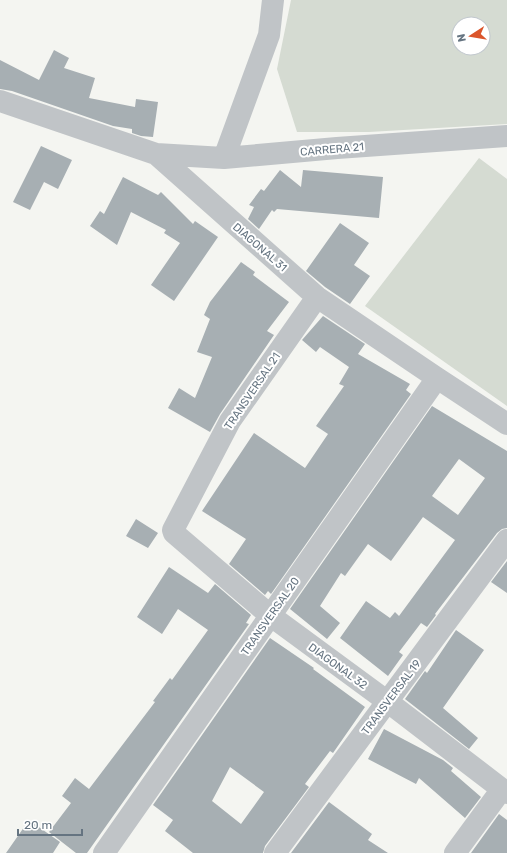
<svg xmlns="http://www.w3.org/2000/svg" width="507" height="853" font-family="Rubik,sans-serif">
  <style>
    .green { fill: #d5dbd2; fill-rule: evenodd }
    .building { fill: #a7afb3; fill-rule: evenodd }
    .lines { fill: none; stroke-linecap: round; stroke-linejoin: round }
    .minor { stroke: #c0c4c7; stroke-width: 22 }
    .labels { text-anchor: middle; stroke-width: 4; stroke-linejoin: round; paint-order: stroke }
    .street-label { font-size: 11px; fill: #657481; stroke: #fff }
  </style>
  <rect width="100%" height="100%" fill="#f4f5f1"/>
  <path class="green" d="M 291,0 L 507,0 L 507,124 L 369,132 L 297,132 L 277,69 ZM 459,24 L 483,24 L 483,48 L 459,48 Z
    M 479,158 L 507,179 L 507,406 L 365,306 Z"/>
  <path class="building" d="M 54,50 L 69,58 L 64,68 L 95,78 L 89,98 L 135,107 L 136,99 L 158,102 L 153,137 L 141,136 L 132,133 L 132,129 L 113,126 L 12,91 L 0,89 L 0,60 L 39,80 Z
    M 41,146 L 72,160 L 58,189 L 44,182 L 30,210 L 13,202 Z
    M 280,170 L 301,187 L 303,170 L 383,177 L 379,218 L 277,209 L 274,212 L 272,210 L 259,229 L 248,219 L 254,207 L 249,205 L 261,189 L 264,191 Z
    M 123,177 L 158,195 L 161,192 L 193,224 L 195,221 L 218,237 L 174,301 L 151,285 L 180,243 L 164,233 L 166,230 L 131,212 L 117,245 L 90,226 L 100,211 L 104,214 Z
    M 340,223 L 369,243 L 354,265 L 370,276 L 350,304 L 325,287 L 306,271 Z
    M 241,262 L 255,272 L 253,275 L 289,302 L 267,331 L 274,335 L 220,414 L 210,432 L 168,408 L 179,388 L 195,398 L 212,357 L 197,352 L 210,319 L 204,315 L 210,302 Z
    M 323,316 L 365,344 L 358,354 L 410,384 L 406,390 L 411,394 L 271,594 L 268,591 L 265,595 L 229,564 L 246,539 L 202,511 L 254,433 L 305,468 L 328,434 L 316,426 L 344,386 L 339,384 L 349,367 L 320,347 L 316,352 L 302,340 Z
    M 432,406 L 507,451 L 507,528 L 502,529 L 497,533 L 435,614 L 436,615 L 427,627 L 421,623 L 399,652 L 403,655 L 388,676 L 340,638 L 366,601 L 390,618 L 395,612 L 399,616 L 455,540 L 423,517 L 391,561 L 368,544 L 345,576 L 341,573 L 320,606 L 340,623 L 327,639 L 290,609 ZM 459,459 L 485,478 L 458,515 L 432,496 Z
    M 136,519 L 158,533 L 148,548 L 126,536 Z
    M 507,561 L 507,593 L 491,582 Z
    M 169,567 L 208,593 L 215,584 L 251,615 L 246,623 L 249,624 L 87,853 L 76,853 L 49,832 L 71,803 L 62,796 L 75,778 L 89,789 L 155,702 L 153,701 L 170,678 L 172,680 L 208,630 L 178,609 L 162,634 L 137,617 Z
    M 456,630 L 484,650 L 443,708 L 478,738 L 469,749 L 405,699 L 425,671 L 427,673 Z
    M 270,638 L 314,668 L 313,669 L 365,707 L 333,753 L 330,751 L 305,784 L 309,787 L 265,846 L 263,853 L 193,853 L 165,831 L 173,820 L 153,805 ZM 230,767 L 264,792 L 241,824 L 212,801 Z
    M 384,729 L 443,760 L 453,768 L 451,771 L 481,797 L 465,818 L 419,778 L 416,784 L 368,759 Z
    M 329,802 L 372,834 L 368,840 L 388,853 L 291,853 Z
    M 499,814 L 507,820 L 507,853 L 471,853 Z
    M 29,820 L 60,842 L 53,853 L 6,853 Z"/>
  <g class="lines">
    <path class="minor" d="M 0,101 L 156,154 L 317,297 L 437,378 L 507,424
      M 156,154 L 224,158 L 337,148 L 507,136
      M 224,158 L 269,35 L 273,0
      M 317,297 L 230,421 L 173,530 L 174,533 L 271,616 L 388,702 L 507,793
      M 104,853 L 437,378
      M 275,853 L 507,540
      M 455,853 L 502,789"/>
  </g>
  <g class="labels">
    <g class="street-label">
      <text transform="translate(332 149) rotate(-5)" y="4">CARRERA 21</text>
      <text transform="translate(260 247) rotate(41)" y="4">DIAGONAL 31</text>
      <text transform="translate(252 391) rotate(-56)" y="4">TRANSVERSAL 21</text>
      <text transform="translate(270 616) rotate(-55)" y="4">TRANSVERSAL 20</text>
      <text transform="translate(338 666) rotate(36)" y="4">DIAGONAL 32</text>
      <text transform="translate(391 697) rotate(-53)" y="4">TRANSVERSAL 19</text>
    </g>
  </g>
  <g transform="translate(471 36) rotate(258)"><circle r="19" fill="#ffffff" stroke="#c1c7cd"/>
  <path d="M0-3L7 15L0 10L-7 15Z" fill="#db552b"/>
  <text y="-6" font-size="11" font-weight="bold" text-anchor="middle" fill="#657481">N</text>
  </g>
  <path d="M18 829v6h64v-6" fill="none" stroke="#657481" stroke-width="2"/>
  <text x="24" y="829" font-size="12" fill="#657481" stroke="#ffffff" stroke-width="3" paint-order="stroke">20 m</text>
</svg>
